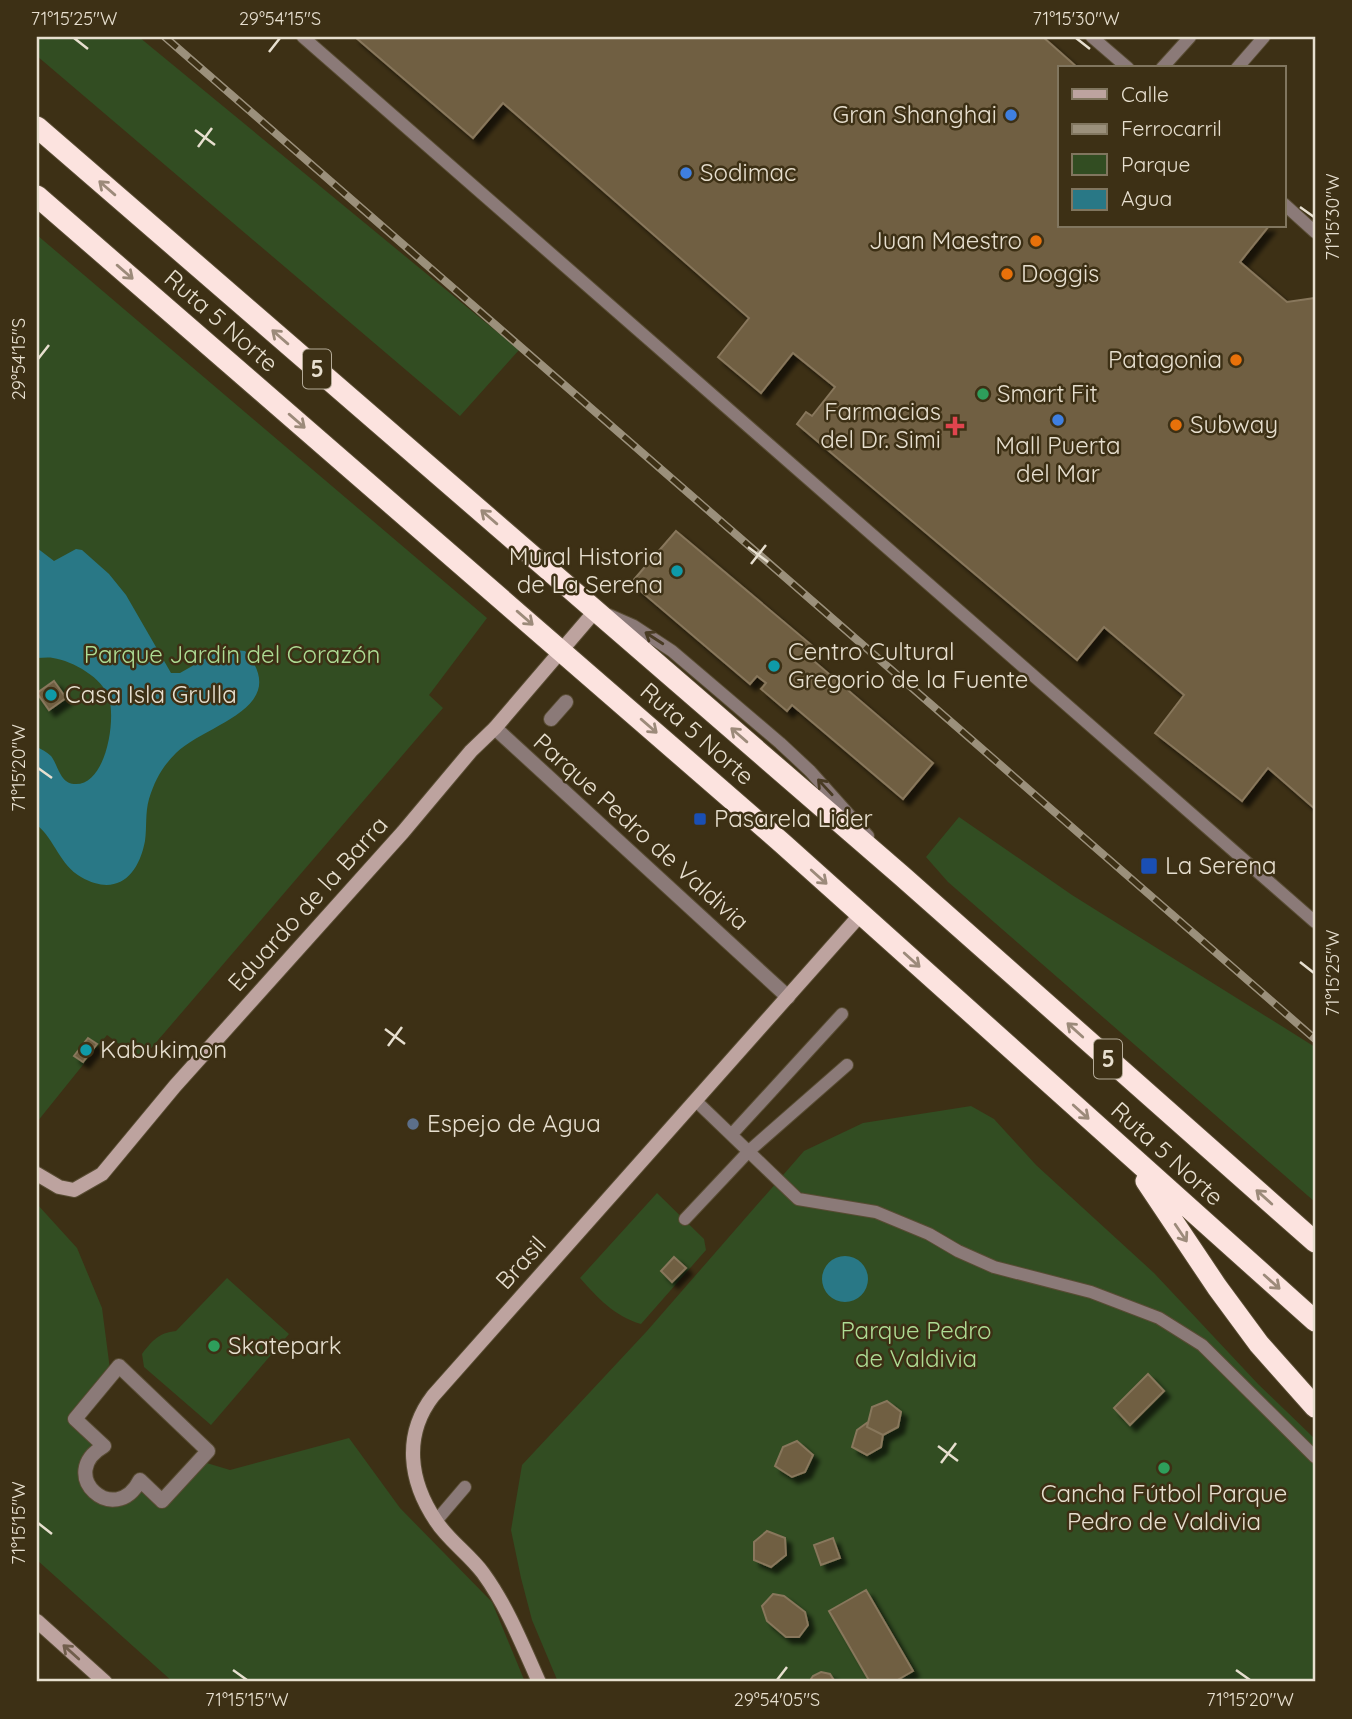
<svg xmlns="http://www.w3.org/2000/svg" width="1352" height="1719" font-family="Quicksand,sans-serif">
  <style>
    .green { fill: #324d22 }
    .water { fill: #297886 }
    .building { fill: #6f5e43; stroke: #88775b; stroke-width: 2; filter: url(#shadow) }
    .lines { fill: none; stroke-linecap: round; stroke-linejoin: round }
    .lane-casing { stroke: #584c33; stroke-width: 14 }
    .street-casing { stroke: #584c33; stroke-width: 16 }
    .secondary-casing { stroke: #584c33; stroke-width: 16 }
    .highway-casing { stroke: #584c33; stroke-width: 23 }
    .lane { stroke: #8b7a78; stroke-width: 12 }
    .street { stroke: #8b7a78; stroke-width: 14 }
    .secondary { stroke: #bda39f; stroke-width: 14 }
    .highway { stroke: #fce3df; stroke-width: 21 }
    .rail-casing { stroke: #9b907b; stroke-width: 8 }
    .rail { stroke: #3d3015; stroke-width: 5; stroke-dasharray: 16; stroke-linecap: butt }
    .oneway { stroke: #9c8a7a }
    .oneway2 { stroke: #493b24 }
    .oneway3 { stroke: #705e4c }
    .ticks { fill: none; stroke: #e7dfcf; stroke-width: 2.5 }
    .shop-dot { fill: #3f7fe0; stroke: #3d3015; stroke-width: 2.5 }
    .food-dot { fill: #e8710a; stroke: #3d3015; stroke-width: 2.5 }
    .leisure-dot { fill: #2e9e5b; stroke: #3d3015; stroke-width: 2.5 }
    .health-dot { fill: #e0444e; stroke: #3d3015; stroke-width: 2.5 }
    .culture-dot { fill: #0f9aa8; stroke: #3d3015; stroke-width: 2.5 }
    .transit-dot { fill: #1a4fb4; stroke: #3d3015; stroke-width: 2.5 }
    .service-dot { fill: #5c6f8a; stroke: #3d3015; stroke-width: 2.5 }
    .labels { text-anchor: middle; stroke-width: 5; stroke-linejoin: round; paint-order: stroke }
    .shield { fill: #3d3015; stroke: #b4aa97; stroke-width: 2 }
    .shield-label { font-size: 23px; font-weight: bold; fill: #e7dfcf }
    .poi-label { font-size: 24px; fill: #e7dfcf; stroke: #3d3015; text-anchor: start }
    .street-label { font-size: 24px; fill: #e7dfcf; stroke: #3d3015 }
    .park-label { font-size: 24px; fill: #aedc94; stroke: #3d3015 }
    .neatline { fill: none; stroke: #e7dfcf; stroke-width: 2.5 }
    .ticks-label { font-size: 18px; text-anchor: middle; fill: #e7dfcf }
  </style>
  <defs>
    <filter id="shadow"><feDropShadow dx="6" dy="6" stdDeviation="2" flood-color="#0009"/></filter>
  </defs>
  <rect width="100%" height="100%" fill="#3d3015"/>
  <path class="green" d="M 37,37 L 139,37 L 519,350 L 460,416 L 37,56 Z
    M 37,235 L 487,618 L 429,695 L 443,708 L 141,1060 L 107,1035 L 37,1122 Z
    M 959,817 L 1072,895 L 1315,1047 L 1315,1202 L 948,882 L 926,857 Z
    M 971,1106 L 994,1119 L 1036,1165 L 1154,1273 L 1258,1384 L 1315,1439 L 1315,1682 L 558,1682 L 532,1620 L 521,1578 L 511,1530 L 522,1465 L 647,1331 L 804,1151 L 863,1123 Z
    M 657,1193 L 704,1239 L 706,1250 L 641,1324 C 614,1316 598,1298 580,1278 Z
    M 37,1204 L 77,1248 L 102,1308 L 111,1377 L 75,1419 L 104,1446 L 85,1475 L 113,1500 L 140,1480 L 162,1501 L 200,1461 L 230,1470 L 349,1438 L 400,1508 L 492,1602 L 525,1682 L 173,1682 L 37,1560 Z
    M 227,1278 L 289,1334 L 211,1425 L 144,1367 L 142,1354 C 152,1341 158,1333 176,1331 Z"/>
  <path class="water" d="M 37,548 L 54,561 L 76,549 L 82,550 L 109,574 L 126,595 L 171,673 L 180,673 L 222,649 L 245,651 C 293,708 207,723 176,753 C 162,767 155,780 149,799 C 145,813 147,827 145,841 C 138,877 116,897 81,877 C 60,865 55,840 37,825 L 37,747 C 41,749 47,752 51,756 C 58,765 60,783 74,784 C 106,787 116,720 109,698 C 103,678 73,661 53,658 C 48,657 42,658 37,658 Z
    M822 1279a23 23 0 1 1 46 0a23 23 0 1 1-46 0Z"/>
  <path class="building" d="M 355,37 L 1043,37 L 1078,68 L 1060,68 L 1060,226 L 1269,226 L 1240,262 L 1287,302 L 1315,298 L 1315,809 L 1268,768 L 1242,801 L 1155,733 L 1184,695 L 1104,627 L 1077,660 L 797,424 L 806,412 L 812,416 L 835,387 L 793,353 L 761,393 L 718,357 L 749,318 L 503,103 L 473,138 Z
    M 676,531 L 815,648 L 808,656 L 933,763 L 903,799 L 792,705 L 787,711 L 761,689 L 766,683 L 757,676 L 750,684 L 631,583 Z
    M 54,681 L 66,698 L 49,710 L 37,693 Z
    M 88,1038 L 97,1044 L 83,1062 L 74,1056 Z
    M 674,1257 L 686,1268 L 672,1282 L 661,1271 Z
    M 1148,1374 L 1164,1391 L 1130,1425 L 1114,1408 Z
    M 887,1401 L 901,1412 L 898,1427 L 883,1435 L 867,1427 L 872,1407 Z
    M 868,1422 L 867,1427 L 883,1435 L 881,1447 L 867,1455 L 852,1447 L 857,1430 Z
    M 797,1441 L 813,1455 L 805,1472 L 792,1477 L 775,1466 L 783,1447 Z
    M 767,1531 L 785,1538 L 786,1555 L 771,1567 L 754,1560 L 754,1542 Z
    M 833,1538 L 840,1558 L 821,1565 L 814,1545 Z
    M 866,1590 L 913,1671 L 894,1682 L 870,1682 L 829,1611 Z
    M 773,1594 L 784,1596 L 805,1612 L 808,1625 L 799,1637 L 786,1637 L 767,1621 L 762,1606 Z
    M 821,1672 L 830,1674 L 835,1682 L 809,1682 L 813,1676 Z"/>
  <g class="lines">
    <g class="lane-casing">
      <path id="lane" d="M 303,37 L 1315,922
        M 1092,37 L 1128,68
        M 1162,68 L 1190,37
        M 1237,68 L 1264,37
        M 1284,204 L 1315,232
        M 609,615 L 634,626 L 672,651 L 780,743 L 810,771 L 868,836
        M 697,1102 L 798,1199 L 876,1212 L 929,1234 L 958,1251 L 994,1267 L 1091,1292 L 1159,1318 L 1202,1345 L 1315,1457
        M 732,1134 L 842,1014
        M 685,1219 L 749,1151 L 847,1065
        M 436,1521 L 465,1487"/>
    </g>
    <g class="street-casing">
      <path id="street" d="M 551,719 L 566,702
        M 495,728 L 788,997
        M 119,1366 L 208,1451 L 162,1501 L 140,1480 C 115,1529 55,1474 104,1446 L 75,1419 Z"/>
    </g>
    <g class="secondary-casing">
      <path id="secondary" d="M 37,1174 L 59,1187 L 74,1190 L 102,1174 L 175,1086 L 403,832 L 471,751 L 495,728 L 596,610
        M 37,1621 L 105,1682
        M 539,1682 C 522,1644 507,1606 483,1573 C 469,1554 448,1540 436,1521 C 409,1481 403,1435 433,1396 L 861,914"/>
    </g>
    <g class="highway-casing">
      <path id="highway" d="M 37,127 L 902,876 L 1315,1242
        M 37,196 L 782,843 L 1315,1321
        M 1146,1181 L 1217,1287 L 1259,1344 L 1315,1407"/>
    </g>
    <use href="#lane" class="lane"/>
    <use href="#street" class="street"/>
    <use href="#secondary" class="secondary"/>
    <use href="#highway" class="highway"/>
    <g class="rail-casing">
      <path id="rail" d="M 165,37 L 1315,1039"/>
    </g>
    <use href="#rail" class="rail"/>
  </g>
  <defs><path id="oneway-shaft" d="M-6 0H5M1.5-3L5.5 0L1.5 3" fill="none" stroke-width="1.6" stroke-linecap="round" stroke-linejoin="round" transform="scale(1.75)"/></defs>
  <g class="oneway">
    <use href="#oneway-shaft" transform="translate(107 188) rotate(-139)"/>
    <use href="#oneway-shaft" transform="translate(125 272) rotate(41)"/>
    <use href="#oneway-shaft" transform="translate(280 337) rotate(-139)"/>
    <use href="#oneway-shaft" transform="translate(297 421) rotate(41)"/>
    <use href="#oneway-shaft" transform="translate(489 517) rotate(-139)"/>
    <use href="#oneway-shaft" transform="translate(525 618) rotate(41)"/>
    <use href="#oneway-shaft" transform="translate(649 726) rotate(41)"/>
    <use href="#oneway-shaft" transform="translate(739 735) rotate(-139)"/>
    <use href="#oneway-shaft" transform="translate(819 877) rotate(42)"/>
    <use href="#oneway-shaft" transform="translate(912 960) rotate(42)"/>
    <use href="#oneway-shaft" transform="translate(1075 1030) rotate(-138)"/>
    <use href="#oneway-shaft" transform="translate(1081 1112) rotate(42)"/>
    <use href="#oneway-shaft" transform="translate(1264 1197) rotate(-138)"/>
    <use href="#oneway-shaft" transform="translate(1181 1233) rotate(56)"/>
    <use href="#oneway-shaft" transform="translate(1272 1282) rotate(42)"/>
  </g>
  <g class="oneway2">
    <use href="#oneway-shaft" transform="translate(654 638) rotate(-147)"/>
    <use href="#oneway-shaft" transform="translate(825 787) rotate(-133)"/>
  </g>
  <use class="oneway3" href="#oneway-shaft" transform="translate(71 1652) rotate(-138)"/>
  <path class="ticks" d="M 74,38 L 88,49M 1076,38 L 1090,49M 269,52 L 280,38M 195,130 L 215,145M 198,147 L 212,128M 1300,207 L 1314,217M 38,359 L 49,345M 748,547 L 768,562M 751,564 L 766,545M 38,768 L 52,778M 1300,962 L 1314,973M 385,1029 L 405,1044M 388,1046 L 402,1027M 938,1446 L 958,1461M 941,1463 L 956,1443M 38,1523 L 52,1534M 233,1670 L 247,1680M 1236,1670 L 1250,1680M 777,1680 L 787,1667"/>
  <g class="shop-dot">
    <circle cx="1011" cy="115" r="7"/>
    <circle cx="686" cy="173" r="7"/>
    <circle cx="1058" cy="420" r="7"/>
  </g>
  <g class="food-dot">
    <circle cx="1036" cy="241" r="7"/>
    <circle cx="1007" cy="274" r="7"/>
    <circle cx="1236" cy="360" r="7"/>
    <circle cx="1176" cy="425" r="7"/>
  </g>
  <g class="leisure-dot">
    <circle cx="983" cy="394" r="7"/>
    <circle cx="214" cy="1346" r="7"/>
    <circle cx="1164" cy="1468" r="7"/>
  </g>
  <path class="health-dot" d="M951.5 415.5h7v7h7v7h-7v7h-7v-7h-7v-7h7z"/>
  <g class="culture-dot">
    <circle cx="677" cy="571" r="7"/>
    <circle cx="774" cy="666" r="7"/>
    <circle cx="51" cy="695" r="7"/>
    <circle cx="86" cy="1050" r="7"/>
  </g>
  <g class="transit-dot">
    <rect x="693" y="812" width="14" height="14" rx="3.5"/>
    <rect x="1140" y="857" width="18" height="18" rx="3.5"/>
  </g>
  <circle class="service-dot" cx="413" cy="1124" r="7"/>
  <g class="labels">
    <g class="shield">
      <rect x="303" y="349.5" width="28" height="39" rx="5"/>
      <rect x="1094" y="1039.5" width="28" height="39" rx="5"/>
    </g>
    <g class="shield-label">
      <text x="317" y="377">5</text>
      <text x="1108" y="1067">5</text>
    </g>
    <g class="poi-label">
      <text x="997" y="123" text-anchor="end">Gran Shanghai</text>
      <text x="700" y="181">Sodimac</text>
      <text x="1022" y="249" text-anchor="end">Juan Maestro</text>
      <text x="1021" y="282">Doggis</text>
      <text x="1222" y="368" text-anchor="end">Patagonia</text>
      <text x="997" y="402">Smart Fit</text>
      <text x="941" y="420" text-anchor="end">Farmacias<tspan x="941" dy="28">del Dr. Simi</tspan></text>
      <text x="1190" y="433">Subway</text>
      <text x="1058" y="454" text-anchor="middle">Mall Puerta<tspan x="1058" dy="28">del Mar</tspan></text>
      <text x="663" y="565" text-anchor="end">Mural Historia<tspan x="663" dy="28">de La Serena</tspan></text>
      <text x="788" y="660">Centro Cultural<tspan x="788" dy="28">Gregorio de la Fuente</tspan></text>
      <text x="65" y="703">Casa Isla Grulla</text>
      <text x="714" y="827">Pasarela Lider</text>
      <text x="1165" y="874">La Serena</text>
      <text x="100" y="1058">Kabukimon</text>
      <text x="427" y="1132">Espejo de Agua</text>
      <text x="228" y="1354">Skatepark</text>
      <text x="1164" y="1502" text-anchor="middle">Cancha Fútbol Parque<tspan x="1164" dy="28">Pedro de Valdivia</tspan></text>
    </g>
    <g class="street-label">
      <text transform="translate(221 321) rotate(41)" y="8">Ruta 5 Norte</text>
      <text transform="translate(697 734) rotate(41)" y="8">Ruta 5 Norte</text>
      <text transform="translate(641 832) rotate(42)" y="8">Parque Pedro de Valdivia</text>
      <text transform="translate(308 904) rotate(-48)" y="8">Eduardo de la Barra</text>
      <text transform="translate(1167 1154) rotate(42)" y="8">Ruta 5 Norte</text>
      <text transform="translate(521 1263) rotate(-48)" y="8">Brasil</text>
    </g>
    <g class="park-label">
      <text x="232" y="663">Parque Jardín del Corazón</text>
      <text x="916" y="1339">Parque Pedro<tspan x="916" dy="28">de Valdivia</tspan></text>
    </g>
  </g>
  <rect width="1352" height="1719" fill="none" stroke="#3d3015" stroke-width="77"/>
  <rect x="1058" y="66" width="228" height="161" fill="#3d3015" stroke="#81765f" stroke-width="2"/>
  <rect x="1072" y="89" width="35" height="10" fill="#bda39f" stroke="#81765f" stroke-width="2"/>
  <text x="1121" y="102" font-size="21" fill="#e7dfcf">Calle</text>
  <rect x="1072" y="124" width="35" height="10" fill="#9b907b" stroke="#81765f" stroke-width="2"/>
  <text x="1121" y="136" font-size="21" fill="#e7dfcf">Ferrocarril</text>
  <rect x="1072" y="154" width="35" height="21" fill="#324d22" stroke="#81765f" stroke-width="2"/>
  <text x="1121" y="172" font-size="21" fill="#e7dfcf">Parque</text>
  <rect x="1072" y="189" width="35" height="21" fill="#297886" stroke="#81765f" stroke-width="2"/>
  <text x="1121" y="206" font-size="21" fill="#e7dfcf">Agua</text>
  <rect x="38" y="38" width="1276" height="1642" class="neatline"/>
  <g class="ticks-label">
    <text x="74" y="25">71°15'25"W</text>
    <text x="280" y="25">29°54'15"S</text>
    <text x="1076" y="25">71°15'30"W</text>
    <text transform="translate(1333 217) rotate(-90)" y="6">71°15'30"W</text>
    <text transform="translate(19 359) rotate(-90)" y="6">29°54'15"S</text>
    <text transform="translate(19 768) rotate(-90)" y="6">71°15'20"W</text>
    <text transform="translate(1333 973) rotate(-90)" y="6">71°15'25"W</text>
    <text transform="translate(19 1523) rotate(-90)" y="6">71°15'15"W</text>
    <text x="247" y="1706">71°15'15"W</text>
    <text x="777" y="1706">29°54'05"S</text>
    <text x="1250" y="1706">71°15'20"W</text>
  </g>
</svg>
